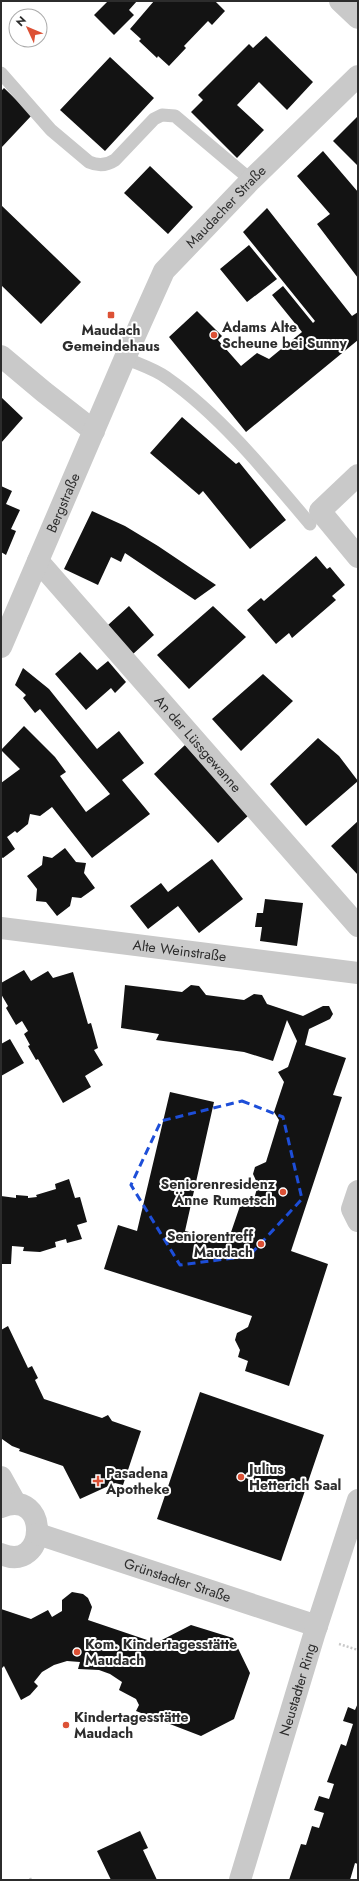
<svg xmlns="http://www.w3.org/2000/svg" width="359" height="1881" font-family="Jost,sans-serif">
  <style>
    .building { fill: #131313 }
    .lines { fill: none; stroke-linecap: round; stroke-linejoin: round }
    .path { stroke: #c9c9c9; stroke-width: 2.5; stroke-dasharray: 2 2; stroke-linecap: butt }
    .service { stroke: #c9c9c9; stroke-width: 13 }
    .minor { stroke: #c9c9c9; stroke-width: 22 }
    .tertiary { stroke: #c9c9c9; stroke-width: 22 }
    .marked { fill: none; stroke: #1d4ed8; stroke-width: 3; stroke-dasharray: 8 5; stroke-linejoin: round }
    .poi-dot { fill: #dc5135; stroke: #fff; stroke-width: 1.5 }
    .labels { text-anchor: middle; stroke-width: 4; stroke-linejoin: round; paint-order: stroke }
    .street-label { font-size: 14px; fill: #2c2c2c; stroke: #fff }
    .poi-label { font-size: 14px; font-weight: bold; fill: #2c2c2c; stroke: #fff; text-anchor: start }
  </style>
  <rect width="100%" height="100%" fill="#fff"/>
  <path class="building" d="M 108,1 L 137,1 L 129,10 L 134,15 L 114,35 L 94,15 Z
    M 154,1 L 215,1 L 225,11 L 212,25 L 208,21 L 184,46 L 186,48 L 169,66 L 158,56 L 157,58 L 139,41 L 141,39 L 130,29 Z
    M 266,36 L 313,82 L 287,110 L 259,82 L 237,105 L 264,130 L 237,158 L 191,112 L 203,100 L 198,95 L 249,44 L 253,48 Z
    M 110,57 L 154,98 L 105,151 L 60,110 Z
    M 4,88 L 32,115 L 1,148 L 1,91 Z
    M 358,116 L 358,166 L 333,141 Z
    M 323,151 L 358,192 L 358,278 L 317,224 L 330,214 L 297,176 Z
    M 150,166 L 193,207 L 168,234 L 124,193 Z
    M 1,205 L 81,282 L 41,324 L 1,285 Z
    M 267,208 L 352,316 L 358,312 L 358,340 L 246,432 L 169,337 L 197,311 L 222,336 L 218,340 L 241,366 L 257,353 L 269,359 L 302,332 L 272,295 L 283,286 L 313,323 L 315,321 L 243,232 Z
    M 249,245 L 277,279 L 247,302 L 220,269 Z
    M 1,397 L 23,418 L 1,443 Z
    M 182,417 L 236,464 L 239,462 L 286,520 L 250,549 L 203,491 L 199,495 L 150,453 Z
    M 1,486 L 12,491 L 6,504 L 20,510 L 11,529 L 16,531 L 6,555 L 1,552 Z
    M 92,511 L 125,526 L 158,546 L 216,585 L 195,600 L 125,553 L 121,562 L 111,557 L 98,585 L 64,569 Z
    M 316,556 L 327,569 L 330,567 L 345,585 L 332,596 L 336,600 L 292,638 L 289,633 L 276,644 L 247,610 L 261,598 L 264,601 Z
    M 129,606 L 154,635 L 133,654 L 108,625 Z
    M 213,606 L 246,637 L 189,689 L 157,655 Z
    M 80,652 L 97,670 L 108,661 L 126,682 L 115,693 L 111,688 L 86,710 L 55,674 Z
    M 23,668 L 49,689 L 97,749 L 119,731 L 144,763 L 122,780 L 150,814 L 92,858 L 52,807 L 40,816 L 30,814 L 28,824 L 17,833 L 15,831 L 7,837 L 15,849 L 3,858 L 1,857 L 1,783 L 20,769 L 1,750 L 24,726 L 55,757 L 66,772 L 60,776 L 86,812 L 110,794 L 40,709 L 35,713 L 23,698 L 26,695 L 15,685 Z
    M 263,674 L 293,701 L 241,751 L 212,719 Z
    M 318,738 L 339,756 L 358,781 L 306,826 L 270,784 Z
    M 185,745 L 249,815 L 218,843 L 154,774 Z
    M 358,821 L 358,875 L 331,846 Z
    M 65,848 L 76,862 L 86,863 L 84,873 L 95,888 L 81,898 L 72,897 L 70,906 L 57,916 L 46,902 L 36,901 L 37,889 L 27,876 L 42,865 L 43,856 L 52,858 Z
    M 212,859 L 243,899 L 199,933 L 178,906 L 148,929 L 130,906 L 161,883 L 168,892 Z
    M 265,899 L 303,903 L 297,946 L 260,941 L 262,927 L 255,927 L 257,913 L 263,913 Z
    M 24,970 L 31,981 L 48,971 L 53,978 L 73,972 L 88,1024 L 91,1023 L 98,1048 L 94,1050 L 103,1065 L 85,1076 L 91,1087 L 63,1103 L 38,1059 L 36,1060 L 28,1046 L 30,1045 L 24,1034 L 28,1031 L 22,1021 L 16,1025 L 6,1008 L 8,1006 L 1,994 L 1,983 Z
    M 125,985 L 182,992 L 191,985 L 199,986 L 206,995 L 244,1000 L 254,994 L 262,995 L 267,1004 L 303,1016 L 323,1006 L 329,1006 L 333,1014 L 330,1019 L 309,1029 L 305,1045 L 346,1058 L 333,1095 L 342,1097 L 291,1251 L 328,1264 L 289,1386 L 245,1371 L 248,1361 L 238,1357 L 240,1350 L 235,1340 L 237,1333 L 248,1327 L 252,1316 L 104,1269 L 118,1225 L 137,1231 L 170,1092 L 214,1102 L 185,1231 L 228,1241 L 240,1206 L 254,1199 L 258,1185 L 253,1174 L 255,1167 L 266,1162 L 279,1120 L 274,1112 L 284,1082 L 278,1072 L 288,1067 L 297,1041 L 287,1020 L 273,1061 L 244,1052 L 156,1040 L 159,1034 L 121,1028 Z
    M 10,1039 L 24,1063 L 1,1076 L 1,1044 Z
    M 69,1179 L 75,1198 L 80,1197 L 87,1222 L 77,1225 L 82,1239 L 67,1243 L 66,1239 L 55,1242 L 56,1247 L 40,1252 L 23,1251 L 24,1247 L 12,1246 L 11,1264 L 1,1264 L 1,1196 L 16,1198 L 16,1195 L 28,1196 L 28,1198 L 37,1197 L 36,1195 L 56,1189 L 55,1184 Z
    M 8,1326 L 28,1368 L 32,1366 L 38,1378 L 35,1380 L 44,1399 L 102,1418 L 108,1415 L 112,1421 L 141,1431 L 123,1485 L 115,1483 L 80,1499 L 63,1466 L 19,1451 L 20,1449 L 12,1446 L 2,1439 L 1,1330 Z
    M 200,1392 L 324,1435 L 281,1561 L 157,1519 Z
    M 72,1592 L 83,1594 L 88,1598 L 92,1607 L 88,1620 L 156,1643 L 191,1625 L 233,1638 L 250,1673 L 234,1719 L 201,1736 L 136,1711 L 139,1705 L 136,1699 L 119,1690 L 122,1682 L 110,1674 L 99,1670 L 78,1669 L 80,1662 L 67,1661 L 54,1665 L 42,1672 L 34,1682 L 38,1686 L 30,1695 L 21,1700 L 4,1666 L 1,1669 L 1,1609 L 31,1619 L 48,1610 L 52,1617 L 62,1611 L 62,1600 Z
    M 358,1703 L 358,1864 L 355,1863 L 350,1880 L 289,1880 L 301,1844 L 306,1845 L 312,1826 L 319,1828 L 324,1813 L 314,1810 L 319,1796 L 329,1799 L 334,1784 L 327,1782 L 341,1744 L 346,1746 L 353,1724 L 343,1721 L 348,1707 L 355,1710 Z
    M 140,1831 L 148,1848 L 143,1850 L 157,1880 L 111,1880 L 97,1851 Z"/>
  <g class="lines">
    <path class="path" d="M 339,1644 L 358,1650
      M 30,1878 L 31,1880"/>
    <path class="service" d="M 1,73 L 51,130 L 89,162 C 98,166 106,166 115,160 L 154,119 L 162,115 L 175,116 L 251,180
      M 125,358 C 138,364 155,369 167,378 C 220,415 268,474 310,524"/>
    <g class="minor">
      <path d="M 340,1 L 358,18"/>
      <path d="M 1,356 L 44,392 L 94,431"/>
      <path d="M 358,475 L 320,511 L 358,557"/>
      <path id="s1" d="M 38,561 L 358,926"/>
      <path id="s2" d="M 1,928 L 358,973"/>
      <path d="M 358,1191 L 352,1209 L 358,1221"/>
      <path d="M 1,1477 L 16,1504"/>
      <path d="M 1,1507 C 50,1487 48,1574 1,1554"/>
      <path id="s3" d="M 38,1534 L 317,1626"/>
      <path id="s4" d="M 240,1880 L 314,1635 L 358,1500"/>
    </g>
    <path class="tertiary" id="s5" d="M 1,647 L 125,358 L 164,271 L 251,180 L 358,76"/>
  </g>
  <path class="marked" d="M 242,1101 L 283,1117 L 302,1199 L 249,1256 L 180,1265 L 131,1185 L 161,1121 Z"/>
  <g class="poi-dot">
    <rect x="107" y="311" width="8" height="8" rx="2"/>
    <circle cx="214" cy="335" r="4"/>
    <circle cx="283" cy="1192" r="4"/>
    <circle cx="261" cy="1244" r="4"/>
    <circle cx="241" cy="1477" r="4"/>
    <path d="M96 1475h4v4h4v4h-4v4h-4v-4h-4v-4h4z"/>
    <circle cx="77" cy="1652" r="4"/>
    <circle cx="66" cy="1725" r="4"/>
  </g>
  <g class="labels">
    <g class="street-label">
      <text dy="5" stroke="none"><textPath href="#s5" startOffset="499">Maudacher Straße</textPath></text>
      <text dy="5" stroke="none"><textPath href="#s5" startOffset="157">Bergstraße</textPath></text>
      <text dy="5" stroke="none"><textPath href="#s1" startOffset="243">An der Lüssgewanne</textPath></text>
      <text dy="5" stroke="none"><textPath href="#s2" startOffset="180">Alte Weinstraße</textPath></text>
      <text dy="5" stroke="none"><textPath href="#s3" startOffset="147">Grünstadter Straße</textPath></text>
      <text dy="5" stroke="none"><textPath href="#s4" startOffset="199">Neustadter Ring</textPath></text>
    </g>
    <g class="poi-label">
      <text x="222" y="332">Adams Alte<tspan x="222" dy="16">Scheune bei Sunny</tspan></text>
      <text x="111" y="335" text-anchor="middle">Maudach<tspan x="111" dy="16">Gemeindehaus</tspan></text>
      <text x="275" y="1189" text-anchor="end">Seniorenresidenz<tspan x="275" dy="16">Änne Rumetsch</tspan></text>
      <text x="253" y="1241" text-anchor="end">Seniorentreff<tspan x="253" dy="16">Maudach</tspan></text>
      <text x="249" y="1474">Julius<tspan x="249" dy="16">Hetterich Saal</tspan></text>
      <text x="106" y="1478">Pasadena<tspan x="106" dy="16">Apotheke</tspan></text>
      <text x="85" y="1649">Kom. Kindertagesstätte<tspan x="85" dy="16">Maudach</tspan></text>
      <text x="74" y="1722">Kindertagesstätte<tspan x="74" dy="16">Maudach</tspan></text>
    </g>
  </g>
  <rect width="359" height="1881" fill="none" stroke="#2c2c2c" stroke-width="4"/>
  <g transform="translate(28 28) rotate(314)"><circle r="19" fill="#ffffff" stroke="#ababab"/>
  <path d="M0-3L7 15L0 10L-7 15Z" fill="#dc5135"/>
  <text y="-6" font-size="11" font-weight="bold" text-anchor="middle" fill="#2c2c2c">N</text>
  </g>
</svg>
